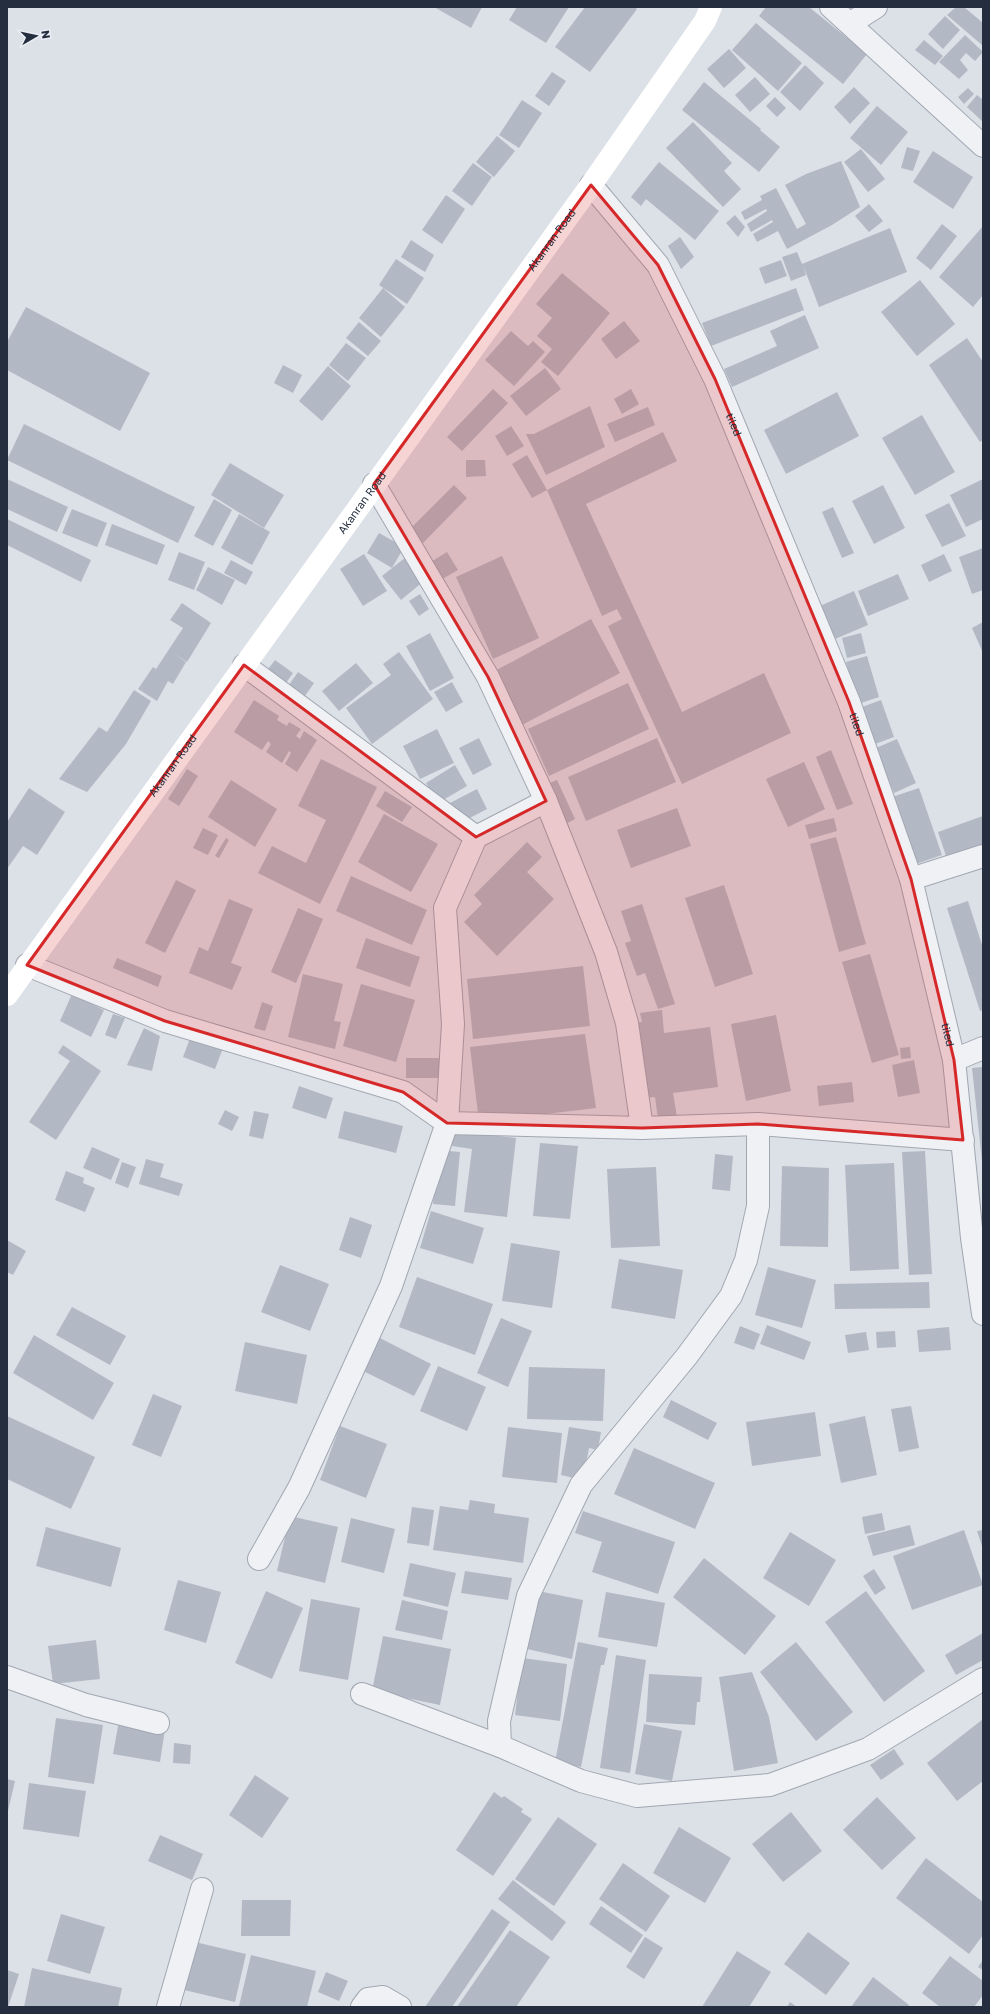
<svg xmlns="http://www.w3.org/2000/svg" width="990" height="2014" font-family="'Golos Text',sans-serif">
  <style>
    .building { fill: #b3b9c4 }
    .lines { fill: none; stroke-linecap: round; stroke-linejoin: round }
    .street-casing { stroke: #a1a7b1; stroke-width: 24 }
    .street { stroke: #eff1f5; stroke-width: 22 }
    .secondary { stroke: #fff; stroke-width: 22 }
    .marked { fill: #d62828; fill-opacity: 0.2; stroke: #d62828; stroke-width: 3; stroke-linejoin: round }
    .labels { text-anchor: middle; stroke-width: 4; stroke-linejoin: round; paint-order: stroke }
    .street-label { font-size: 11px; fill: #252e3e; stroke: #ebeff5 }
  </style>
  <rect width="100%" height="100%" fill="#dce0e7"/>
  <path class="building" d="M 434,7 L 482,7 L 471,28 Z
    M 517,7 L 569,7 L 546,43 L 509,20 Z
    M 585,7 L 634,7 L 637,9 L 590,72 L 555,47 Z
    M 766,7 L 809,7 L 867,54 L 843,84 L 759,16 Z
    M 956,7 L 964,7 L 983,23 L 982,45 L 947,15 Z
    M 945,16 L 960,30 L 943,49 L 928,34 Z
    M 756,23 L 802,63 L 778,91 L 732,50 Z
    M 965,35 L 983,52 L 975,61 L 966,53 L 960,60 L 968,70 L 959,79 L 939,62 Z
    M 924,40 L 943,56 L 935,65 L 915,50 Z
    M 729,49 L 746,68 L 724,88 L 707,69 Z
    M 805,65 L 824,83 L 800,111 L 780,92 Z
    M 552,72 L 566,81 L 549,106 L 535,96 Z
    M 755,77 L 770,94 L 750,112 L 735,95 Z
    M 704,82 L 761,129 L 760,130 L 780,147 L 759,172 L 682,110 Z
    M 854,87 L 870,103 L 850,124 L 834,107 Z
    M 968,88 L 974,94 L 964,104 L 958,97 Z
    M 977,95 L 983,100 L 983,122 L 967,107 Z
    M 775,97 L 786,108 L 777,117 L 766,106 Z
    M 522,100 L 542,113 L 519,148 L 499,135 Z
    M 877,106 L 908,132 L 881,165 L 850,138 Z
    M 693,122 L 732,163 L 724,171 L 741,189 L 723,207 L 666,148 Z
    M 497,136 L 515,151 L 494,177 L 476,162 Z
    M 907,147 L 920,151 L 913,171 L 901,168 Z
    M 861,149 L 885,179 L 868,192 L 844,162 Z
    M 933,151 L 973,177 L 953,209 L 913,182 Z
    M 841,161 L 860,207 L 832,225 L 787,249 L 778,231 L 757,242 L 753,234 L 773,222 L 772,220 L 751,232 L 747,224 L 767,211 L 763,202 L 766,209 L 745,220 L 741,212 L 762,200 L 760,196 L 776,188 L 797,229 L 806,224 L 785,185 L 806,174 Z
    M 659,162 L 719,211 L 695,240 L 646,199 L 641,206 L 631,197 Z
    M 473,163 L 492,177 L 472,206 L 452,191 Z
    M 446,195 L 465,209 L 442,244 L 422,230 Z
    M 869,204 L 883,221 L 869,232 L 855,216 Z
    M 735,215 L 745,227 L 738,237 L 726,223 Z
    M 942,224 L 957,236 L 931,270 L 916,258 Z
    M 983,226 L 983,295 L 973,307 L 939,277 Z
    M 890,228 L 907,272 L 819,307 L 803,265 L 806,275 L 791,281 L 782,257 L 797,252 L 802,264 Z
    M 680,237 L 694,257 L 681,269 L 668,246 Z
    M 411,240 L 434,255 L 425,272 L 401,257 Z
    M 396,259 L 424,278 L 407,304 L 379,285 Z
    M 781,260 L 787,276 L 765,284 L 759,268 Z
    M 562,273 L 610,313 L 558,376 L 541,362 L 552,349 L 537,336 L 552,318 L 536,304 Z
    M 920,280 L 955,324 L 917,356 L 881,312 Z
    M 383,288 L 405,307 L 381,337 L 359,318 Z
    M 796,288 L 804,310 L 711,346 L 702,323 Z
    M 26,307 L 150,373 L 120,431 L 7,370 L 7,342 Z
    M 805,315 L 819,348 L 732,387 L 724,369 L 777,346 L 770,331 Z
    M 624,321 L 640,341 L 616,359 L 601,339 Z
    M 359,322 L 381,341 L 368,356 L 346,338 Z
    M 511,331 L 528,346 L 533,341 L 545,352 L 514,386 L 485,360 Z
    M 967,338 L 983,362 L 983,440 L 980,442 L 929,365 Z
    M 346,343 L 366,358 L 348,381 L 329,365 Z
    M 283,365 L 302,375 L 293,393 L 274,383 Z
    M 328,366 L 351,386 L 322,421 L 299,401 Z
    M 545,368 L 561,389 L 526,416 L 510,396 Z
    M 493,389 L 508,403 L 462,451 L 447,437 Z
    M 631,389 L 639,404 L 622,414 L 614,399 Z
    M 837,392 L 859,436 L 786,474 L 764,430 Z
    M 590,406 L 605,447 L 546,475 L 526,434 L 534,434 Z
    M 648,407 L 655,425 L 615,442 L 607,424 Z
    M 922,415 L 955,472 L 915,495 L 882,438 Z
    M 24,424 L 195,507 L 178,543 L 7,460 Z
    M 511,426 L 524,446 L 507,456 L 495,436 Z
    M 663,432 L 677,461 L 586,504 L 682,712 L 764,673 L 791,733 L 682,784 L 608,626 L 622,619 L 617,609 L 602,616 L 547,490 Z
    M 527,455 L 547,490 L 532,498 L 512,464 Z
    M 466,460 L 485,460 L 486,476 L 466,477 Z
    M 230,463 L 284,495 L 264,528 L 211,495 Z
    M 7,479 L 68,507 L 57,532 L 7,509 Z
    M 983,479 L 983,519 L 966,527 L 950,495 Z
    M 454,485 L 467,498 L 423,543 L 410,529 Z
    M 883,485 L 905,528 L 874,544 L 852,501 Z
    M 214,499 L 232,510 L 213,546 L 194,536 Z
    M 949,503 L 966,536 L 942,547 L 925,515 Z
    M 833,507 L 854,553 L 842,558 L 822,512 Z
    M 72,509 L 107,523 L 97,547 L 62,533 Z
    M 239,514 L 270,532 L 252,565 L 221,548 Z
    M 7,519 L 91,560 L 81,582 L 7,545 Z
    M 112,524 L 165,545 L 157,565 L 105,545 Z
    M 379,533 L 404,547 L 392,568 L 367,553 Z
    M 983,548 L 983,590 L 972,594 L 959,557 Z
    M 179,552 L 205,562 L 194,590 L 168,580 Z
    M 447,552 L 458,570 L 439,581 L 429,563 Z
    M 364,554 L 387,591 L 363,606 L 340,569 Z
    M 944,554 L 952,571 L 929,582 L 921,565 Z
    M 502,556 L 539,638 L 493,659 L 456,577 Z
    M 406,557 L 425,580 L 401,600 L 382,576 Z
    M 231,560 L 253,572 L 246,585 L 224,573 Z
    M 208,567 L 235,580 L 222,605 L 196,590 Z
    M 898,574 L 909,599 L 868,616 L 858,591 Z
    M 854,591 L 868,625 L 835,639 L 820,606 Z
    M 420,594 L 429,609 L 419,616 L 409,601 Z
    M 182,603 L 211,623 L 187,662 L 173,653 L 186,662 L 173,684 L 168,681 L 157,701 L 138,689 L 153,667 L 156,669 L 183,628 L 170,620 Z
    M 591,619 L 620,673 L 522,725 L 493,672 Z
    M 983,622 L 983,653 L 972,628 Z
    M 430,633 L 454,678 L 430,691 L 406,646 Z
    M 861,633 L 866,653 L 847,658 L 842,638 Z
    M 399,652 L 433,699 L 372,744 L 346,708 L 391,675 L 383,664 Z
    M 867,656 L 879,697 L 858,704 L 846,662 Z
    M 275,660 L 293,673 L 281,690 L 262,677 Z
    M 356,663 L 373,683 L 339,711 L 322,691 Z
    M 298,672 L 314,683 L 300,703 L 284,692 Z
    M 452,682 L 463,702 L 446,712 L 434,692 Z
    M 628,683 L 649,729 L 549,776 L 528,729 Z
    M 134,690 L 151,701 L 126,744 L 87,792 L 59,779 L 99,727 L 107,732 Z
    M 254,700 L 279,716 L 277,720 L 287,726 L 289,722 L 301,729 L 296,736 L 300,739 L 304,731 L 317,740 L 297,772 L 285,764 L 291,753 L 289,751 L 282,763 L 266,752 L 271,744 L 268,741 L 262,750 L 234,732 Z
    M 881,700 L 894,737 L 875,744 L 862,707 Z
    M 437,729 L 454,763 L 420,779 L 403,746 Z
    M 479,738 L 492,765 L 473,775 L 459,748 Z
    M 657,738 L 676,782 L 586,821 L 568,777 Z
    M 897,739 L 916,783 L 894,793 L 876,748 Z
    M 831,750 L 853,804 L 837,810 L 816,757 Z
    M 321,759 L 377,787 L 320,904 L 258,873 L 272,846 L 306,863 L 326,820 L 298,806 Z
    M 804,762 L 825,809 L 788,827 L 766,779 Z
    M 455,765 L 467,786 L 438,803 L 426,783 Z
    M 187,769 L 198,776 L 179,806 L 168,799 Z
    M 231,780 L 277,809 L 255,847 L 208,817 Z
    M 557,780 L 575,819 L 560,827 L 541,787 Z
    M 29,788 L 65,812 L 37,855 L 23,846 L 7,869 L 7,822 Z
    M 919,788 L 942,855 L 913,865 L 889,798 Z
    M 477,789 L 487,809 L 460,823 L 450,803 Z
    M 385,791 L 412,807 L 402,822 L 376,806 Z
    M 677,808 L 691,846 L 631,868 L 617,830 Z
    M 384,814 L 438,844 L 411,892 L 358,862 Z
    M 983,816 L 983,846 L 947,859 L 938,832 Z
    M 834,818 L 837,831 L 809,839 L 805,825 Z
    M 203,828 L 218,835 L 208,855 L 193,848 Z
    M 836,837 L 866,944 L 839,952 L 810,844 Z
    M 226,838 L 229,840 L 219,858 L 215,856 Z
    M 527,842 L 542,857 L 527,872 L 554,899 L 497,956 L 464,922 L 482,904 L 474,895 Z
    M 351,876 L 427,910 L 412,945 L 336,911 Z
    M 176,880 L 196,890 L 165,953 L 145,943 Z
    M 724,885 L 753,974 L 715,987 L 685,898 Z
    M 229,899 L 253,909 L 231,963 L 242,967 L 232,990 L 189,973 L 199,947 L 208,951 Z
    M 968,901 L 983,948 L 983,1010 L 980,1011 L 947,908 Z
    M 642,904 L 675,1004 L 658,1009 L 645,973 L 637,976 L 625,943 L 631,941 L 621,911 Z
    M 298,908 L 323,919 L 296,983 L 271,972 Z
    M 366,938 L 420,957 L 410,987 L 356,968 Z
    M 870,954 L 899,1055 L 872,1063 L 842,962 Z
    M 117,958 L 162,976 L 158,987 L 113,968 Z
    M 583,966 L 590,1026 L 473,1039 L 467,979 Z
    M 303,974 L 343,984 L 334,1021 L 341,1022 L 335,1049 L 288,1037 Z
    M 361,984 L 415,1000 L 396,1062 L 343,1046 Z
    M 72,994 L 104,1010 L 91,1037 L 60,1021 Z
    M 262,1002 L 273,1006 L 265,1031 L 254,1028 Z
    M 662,1010 L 664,1033 L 710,1027 L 718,1087 L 673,1093 L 677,1117 L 658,1119 L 655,1097 L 645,1098 L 634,1023 L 642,1022 L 640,1013 Z
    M 113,1014 L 125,1018 L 116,1039 L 105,1035 Z
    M 776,1015 L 791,1091 L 746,1101 L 731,1024 Z
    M 144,1028 L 160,1036 L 152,1071 L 127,1065 Z
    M 585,1034 L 596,1108 L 479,1122 L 470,1047 Z
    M 191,1036 L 223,1048 L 215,1069 L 183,1057 Z
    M 63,1045 L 101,1071 L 56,1140 L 29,1122 L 70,1061 L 58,1053 Z
    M 910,1047 L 911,1058 L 901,1059 L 900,1048 Z
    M 406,1058 L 440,1058 L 440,1078 L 406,1078 Z
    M 914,1060 L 920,1093 L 898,1097 L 892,1065 Z
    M 983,1067 L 983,1161 L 982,1161 L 972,1068 Z
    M 852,1082 L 854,1102 L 819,1106 L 817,1086 Z
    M 299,1086 L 333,1098 L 326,1119 L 292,1108 Z
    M 225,1110 L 239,1117 L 232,1131 L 218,1124 Z
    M 254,1111 L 269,1114 L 263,1139 L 249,1136 Z
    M 344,1111 L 403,1126 L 396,1153 L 338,1138 Z
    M 454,1131 L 516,1138 L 507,1217 L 464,1212 L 472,1149 L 452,1146 Z
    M 540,1143 L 578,1146 L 570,1219 L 533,1216 Z
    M 92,1147 L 120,1159 L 111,1180 L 83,1168 Z
    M 438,1150 L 460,1152 L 455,1206 L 433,1204 Z
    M 925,1151 L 932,1274 L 909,1275 L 902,1152 Z
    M 715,1154 L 733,1156 L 730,1191 L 712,1189 Z
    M 146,1159 L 164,1164 L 160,1177 L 183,1184 L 179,1196 L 139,1184 Z
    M 122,1162 L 136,1167 L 128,1188 L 115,1183 Z
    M 894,1163 L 899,1269 L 850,1271 L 845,1165 Z
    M 782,1166 L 829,1168 L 828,1247 L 780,1246 Z
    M 656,1167 L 660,1246 L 611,1248 L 607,1169 Z
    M 66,1171 L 84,1178 L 83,1183 L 95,1188 L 85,1212 L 55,1200 Z
    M 431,1211 L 484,1228 L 473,1264 L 420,1248 Z
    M 350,1217 L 372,1225 L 361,1258 L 339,1250 Z
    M 7,1240 L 26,1251 L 13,1275 L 7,1272 Z
    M 511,1243 L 560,1251 L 552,1308 L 502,1301 Z
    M 619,1259 L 683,1270 L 675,1319 L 611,1308 Z
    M 280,1265 L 329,1284 L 310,1331 L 261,1312 Z
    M 768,1267 L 816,1280 L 802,1328 L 755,1315 Z
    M 417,1277 L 493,1304 L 475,1355 L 399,1327 Z
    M 929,1282 L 930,1308 L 835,1309 L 834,1284 Z
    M 72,1307 L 126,1336 L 110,1365 L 56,1335 Z
    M 501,1318 L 532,1331 L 508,1387 L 477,1373 Z
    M 767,1325 L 811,1342 L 804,1360 L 760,1344 Z
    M 740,1326 L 760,1334 L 754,1350 L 734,1343 Z
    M 949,1327 L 951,1350 L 919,1352 L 917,1330 Z
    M 895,1331 L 896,1347 L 877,1348 L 876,1332 Z
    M 866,1332 L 869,1350 L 848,1353 L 845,1335 Z
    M 372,1334 L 431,1364 L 414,1396 L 355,1367 Z
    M 34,1335 L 114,1383 L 93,1420 L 13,1373 Z
    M 245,1342 L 307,1355 L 297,1404 L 235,1391 Z
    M 438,1366 L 486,1387 L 467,1431 L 420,1411 Z
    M 529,1367 L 605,1369 L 603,1421 L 527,1419 Z
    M 153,1394 L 182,1406 L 161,1457 L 132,1445 Z
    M 671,1400 L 717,1423 L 708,1440 L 663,1417 Z
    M 911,1406 L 919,1448 L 899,1452 L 891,1409 Z
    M 815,1412 L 821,1456 L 752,1466 L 746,1422 Z
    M 7,1416 L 95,1457 L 71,1509 L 7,1479 Z
    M 865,1416 L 877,1475 L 841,1483 L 829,1424 Z
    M 340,1426 L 387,1444 L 366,1498 L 320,1480 Z
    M 508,1427 L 562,1433 L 557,1483 L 502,1477 Z
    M 569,1427 L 601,1432 L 598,1450 L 589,1448 L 583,1480 L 561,1475 Z
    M 634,1448 L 715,1483 L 695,1529 L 614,1494 Z
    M 470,1500 L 495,1504 L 494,1513 L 529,1518 L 523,1563 L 433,1550 L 440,1506 L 468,1510 Z
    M 412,1507 L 434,1510 L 429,1546 L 407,1543 Z
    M 583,1511 L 675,1542 L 658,1594 L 592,1572 L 602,1542 L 575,1533 Z
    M 882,1513 L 885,1530 L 865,1534 L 862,1517 Z
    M 290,1516 L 338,1527 L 325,1583 L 277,1571 Z
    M 351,1518 L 395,1529 L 384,1573 L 341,1562 Z
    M 910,1525 L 915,1545 L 873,1556 L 867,1536 Z
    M 46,1527 L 121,1548 L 111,1587 L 36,1566 Z
    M 964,1530 L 983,1585 L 912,1610 L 893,1556 Z
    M 983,1530 L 983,1549 L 977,1531 Z
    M 790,1532 L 836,1560 L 809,1606 L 763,1578 Z
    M 704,1558 L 776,1616 L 745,1655 L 673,1597 Z
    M 410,1563 L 456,1573 L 448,1607 L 403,1596 Z
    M 874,1569 L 886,1588 L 875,1595 L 863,1576 Z
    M 465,1571 L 512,1578 L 508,1600 L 461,1593 Z
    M 178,1580 L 221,1592 L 206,1643 L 164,1630 Z
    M 266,1591 L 303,1608 L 272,1679 L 235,1663 Z
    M 538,1591 L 583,1600 L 572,1659 L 527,1649 Z
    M 866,1591 L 925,1671 L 884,1702 L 825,1622 Z
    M 606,1592 L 665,1603 L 657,1647 L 598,1637 Z
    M 311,1599 L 360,1608 L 348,1680 L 299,1671 Z
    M 402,1600 L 448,1611 L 442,1640 L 395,1630 Z
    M 983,1633 L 983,1660 L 956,1675 L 945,1655 Z
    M 383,1636 L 451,1649 L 440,1705 L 372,1691 Z
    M 96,1640 L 100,1679 L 53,1684 L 48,1646 Z
    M 578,1642 L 608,1648 L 604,1665 L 601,1665 L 581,1767 L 555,1762 Z
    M 796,1642 L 853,1712 L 816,1741 L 760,1672 Z
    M 616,1655 L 646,1660 L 630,1773 L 600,1768 Z
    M 522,1658 L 567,1664 L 560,1721 L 515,1715 Z
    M 752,1672 L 769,1717 L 778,1763 L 734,1771 L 719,1677 Z
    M 649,1674 L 702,1677 L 700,1702 L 697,1702 L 695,1725 L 646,1722 Z
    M 56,1718 L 103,1725 L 94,1784 L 48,1777 Z
    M 983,1719 L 983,1781 L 957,1801 L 927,1763 Z
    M 119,1721 L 165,1729 L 160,1762 L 113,1754 Z
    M 644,1724 L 682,1731 L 672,1781 L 635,1774 Z
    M 174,1743 L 191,1745 L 190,1764 L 173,1763 Z
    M 894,1749 L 904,1764 L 881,1780 L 870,1765 Z
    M 255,1775 L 289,1798 L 262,1838 L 229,1815 Z
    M 7,1779 L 15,1781 L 8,1811 L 7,1811 Z
    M 29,1783 L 86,1791 L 79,1837 L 23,1829 Z
    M 494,1792 L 502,1798 L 504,1796 L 523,1809 L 521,1812 L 532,1819 L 493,1876 L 456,1850 Z
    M 877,1797 L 916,1838 L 882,1870 L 843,1830 Z
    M 791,1812 L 822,1851 L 783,1882 L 752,1844 Z
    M 558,1817 L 597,1844 L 554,1906 L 515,1879 Z
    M 679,1827 L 731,1858 L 705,1903 L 653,1873 Z
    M 160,1835 L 203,1854 L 192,1880 L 148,1861 Z
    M 926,1858 L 983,1902 L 983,1935 L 969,1954 L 896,1898 Z
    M 623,1863 L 670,1896 L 646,1932 L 599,1899 Z
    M 513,1880 L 566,1922 L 552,1941 L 498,1899 Z
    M 242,1900 L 291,1900 L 290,1936 L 241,1936 Z
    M 601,1906 L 643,1935 L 631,1953 L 589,1924 Z
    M 492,1909 L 510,1922 L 452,2007 L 425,2007 Z
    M 61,1914 L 105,1927 L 90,1974 L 47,1961 Z
    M 510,1930 L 550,1957 L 516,2007 L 457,2007 Z
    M 808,1932 L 850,1963 L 826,1995 L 784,1964 Z
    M 645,1937 L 663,1948 L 644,1979 L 626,1967 Z
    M 195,1942 L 246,1954 L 235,2002 L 184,1990 Z
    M 737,1951 L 771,1972 L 749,2007 L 702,2007 Z
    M 251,1955 L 316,1971 L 307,2007 L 239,2006 Z
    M 950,1956 L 983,1981 L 983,1995 L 974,2007 L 940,2007 L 922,1993 Z
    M 983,1960 L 983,1970 L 978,1967 Z
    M 32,1968 L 122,1988 L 118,2007 L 24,2007 Z
    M 7,1970 L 19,1974 L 8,2007 L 7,2007 Z
    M 326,1972 L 348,1981 L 339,2001 L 318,1992 Z
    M 873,1977 L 909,2005 L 907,2007 L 851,2007 Z
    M 790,2002 L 797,2007 L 787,2007 Z"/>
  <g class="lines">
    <g class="street-casing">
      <g id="street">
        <path d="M 831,7 L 983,146"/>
        <path d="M 851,23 L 876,7"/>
        <path id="s1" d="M 591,185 L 658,265 L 715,379 L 849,702 L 911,879 L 954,1060 L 972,1238 L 983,1314"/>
        <path d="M 374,484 L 488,677 L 546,801 L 606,952 L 627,1023 L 642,1128"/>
        <path d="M 244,665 L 476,837"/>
        <path d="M 911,879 L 983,856"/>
        <path d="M 27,965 L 165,1021 L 403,1092 L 447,1123 L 642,1128 L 758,1124 L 963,1140"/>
        <path d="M 954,1060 L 983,1048"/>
        <path d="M 259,1559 L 299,1488 L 391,1286 L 447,1123 L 453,1024 L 445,908 L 476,837 L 546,801"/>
        <path d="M 7,1677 L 86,1705 L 158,1723"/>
        <path d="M 362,1694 L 500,1746 L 581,1781 L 637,1796 L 770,1785 L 868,1749 L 983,1679"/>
        <path d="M 500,1746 L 499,1721 L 528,1596 L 581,1485 L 687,1356 L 731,1296 L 746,1260 L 758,1206 L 758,1124"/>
        <path d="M 168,2007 L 202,1889"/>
        <path d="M 362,2007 L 368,1999 L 383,1997 L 400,2007"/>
      </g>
    </g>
    <use href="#street" class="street"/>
    <path class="secondary" id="s2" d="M 7,995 L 591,185 L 705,21 L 711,7"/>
  </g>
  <path class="marked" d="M 591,185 L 658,265 L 715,379 L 849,702 L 911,879 L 954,1060 L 963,1140 L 758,1124 L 642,1128 L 447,1123 L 403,1092 L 165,1021 L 27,965 L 244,665 L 476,837 L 546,801 L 488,677 L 374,484 Z"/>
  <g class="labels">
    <g class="street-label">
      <text dy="4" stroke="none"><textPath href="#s2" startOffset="931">Akanran Road</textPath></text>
      <text dy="4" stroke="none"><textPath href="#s1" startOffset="281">tiled</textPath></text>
      <text dy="4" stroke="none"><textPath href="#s2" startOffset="607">Akanran Road</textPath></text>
      <text dy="4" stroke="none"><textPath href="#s1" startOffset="605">tiled</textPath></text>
      <text dy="4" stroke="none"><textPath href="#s2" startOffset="283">Akanran Road</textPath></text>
      <text dy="4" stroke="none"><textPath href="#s1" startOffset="929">tiled</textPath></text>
    </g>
  </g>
  <rect width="990" height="2014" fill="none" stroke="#252e3e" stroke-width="16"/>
  <g transform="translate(36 36) rotate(81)" stroke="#ebeff5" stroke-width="3" paint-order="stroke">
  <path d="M0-3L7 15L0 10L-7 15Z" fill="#252e3e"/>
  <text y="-6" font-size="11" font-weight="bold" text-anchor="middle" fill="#252e3e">N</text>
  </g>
</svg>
